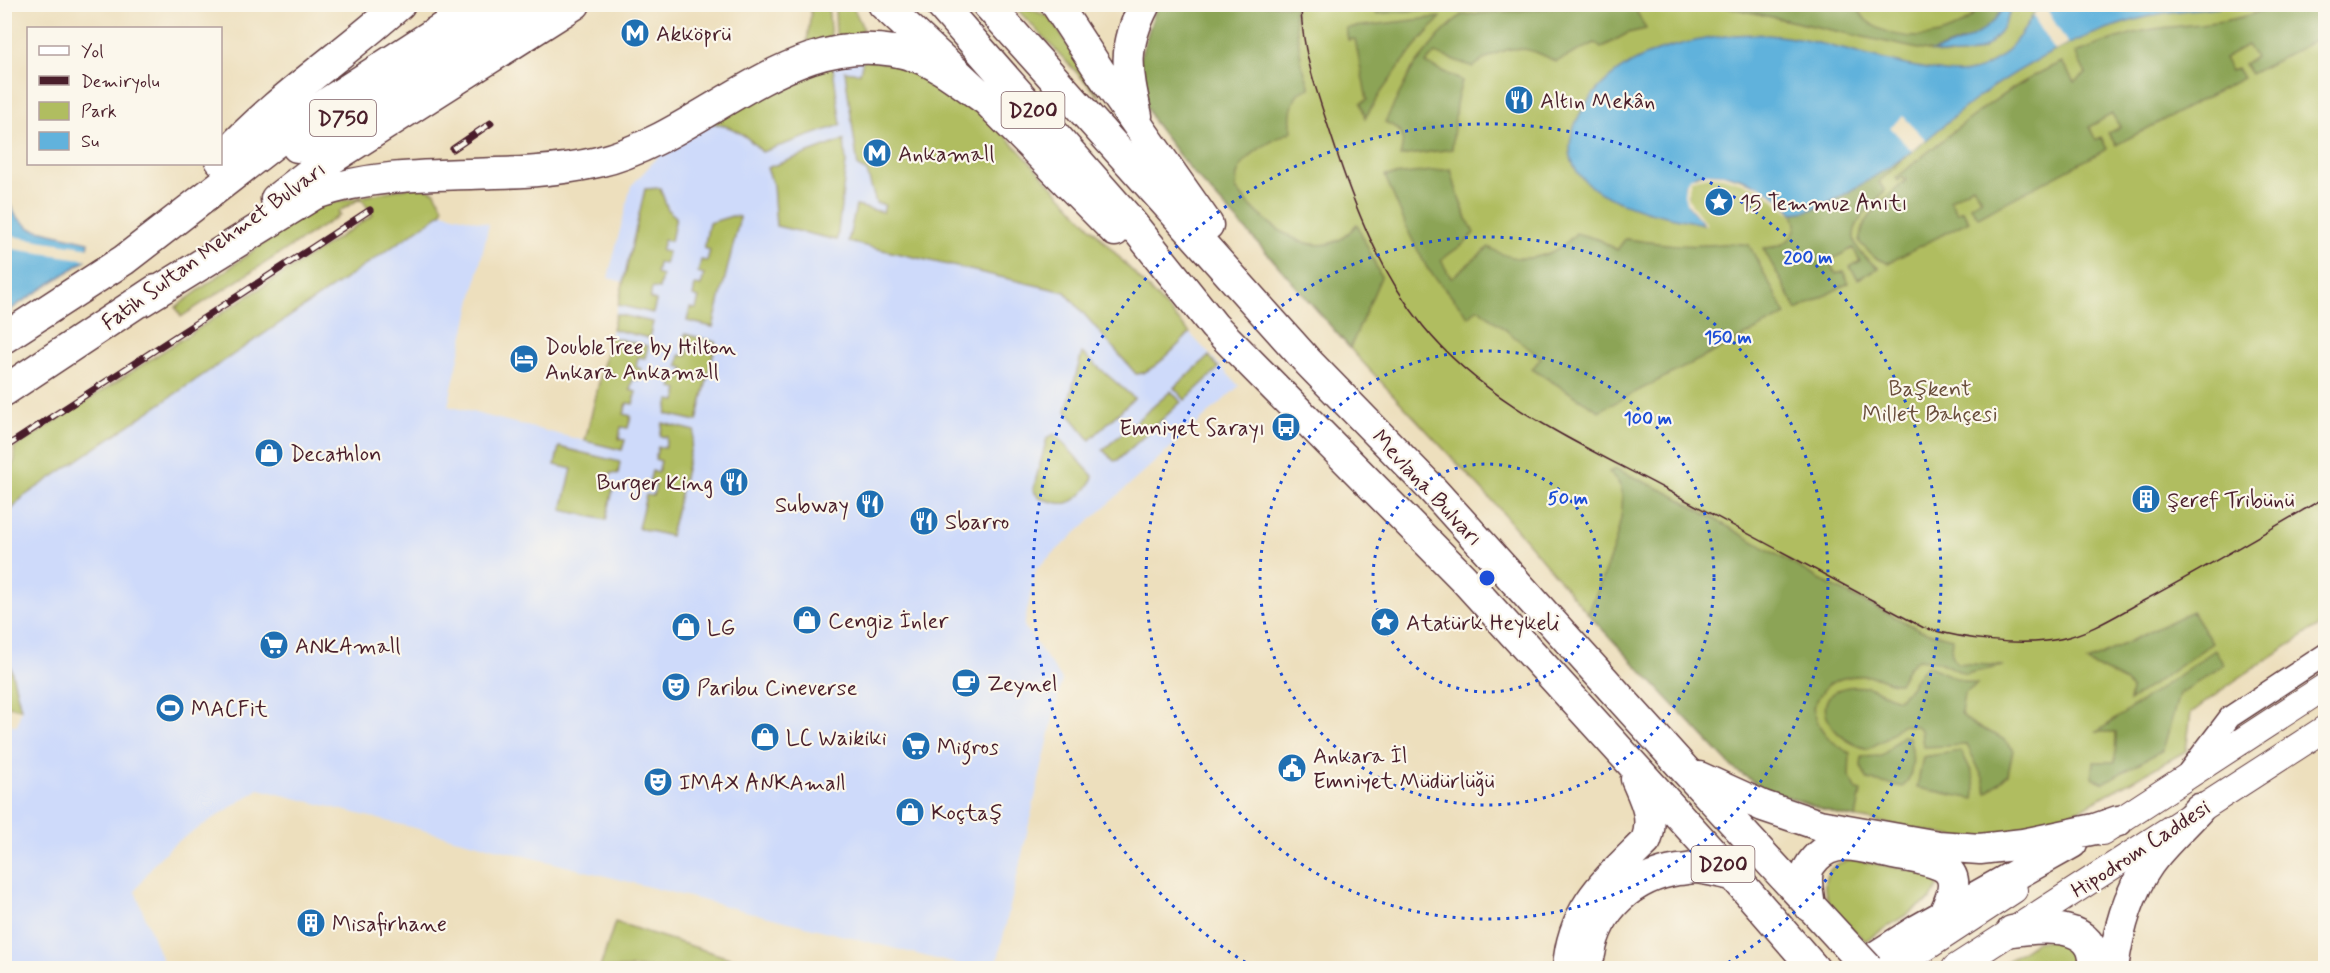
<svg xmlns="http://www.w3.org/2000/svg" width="2330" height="973" font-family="Mynerve,sans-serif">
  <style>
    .built { fill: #cedafa }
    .green { fill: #b0bd60; stroke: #7d6e46; stroke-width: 1.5 }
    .forest { fill: #8ca456; stroke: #6b6240; stroke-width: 1.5 }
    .water { fill: #61b2dc; stroke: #566884; stroke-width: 1.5 }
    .pier { fill: #eddfbd }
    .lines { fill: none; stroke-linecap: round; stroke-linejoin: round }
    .minor-casing { stroke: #623c41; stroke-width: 24 }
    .major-casing { stroke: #623c41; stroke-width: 28 }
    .highway-casing { stroke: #623c41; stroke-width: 33 }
    .minor { stroke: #fff; stroke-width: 21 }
    .major { stroke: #fff; stroke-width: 26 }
    .highway { stroke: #fff; stroke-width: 30 }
    .tram { stroke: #4a1f2b; stroke-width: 1.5 }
    .rail-casing { stroke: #4a1f2b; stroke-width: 7 }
    .rail { stroke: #fbf7ec; stroke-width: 4.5; stroke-dasharray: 14; stroke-linecap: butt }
    .highway-bridge-casing { stroke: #623c41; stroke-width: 33; stroke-linecap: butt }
    .highway-bridge { stroke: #fff; stroke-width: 30 }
    .ring { fill: none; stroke: #1d4ed8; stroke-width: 3; stroke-dasharray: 3 6 }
    .labels { text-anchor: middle; stroke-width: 4.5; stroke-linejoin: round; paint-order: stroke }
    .shield { fill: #fbf7ec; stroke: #7f6065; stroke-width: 1.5 }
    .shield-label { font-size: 21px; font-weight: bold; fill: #4a1f2b }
    .poi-label { font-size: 22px; fill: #4a1f2b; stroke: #fbf7ec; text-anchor: start }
    .street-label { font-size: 22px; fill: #4a1f2b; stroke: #fbf7ec }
    .park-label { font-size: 22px; fill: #694e3b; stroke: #fbf7ec }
    .centre { fill: #1d4ed8; stroke: #fbf7ec; stroke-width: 3 }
    .ring-label { font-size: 18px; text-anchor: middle; font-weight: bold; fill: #1d4ed8; stroke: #fbf7ec; stroke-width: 4.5; stroke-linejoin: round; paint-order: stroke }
  </style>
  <rect width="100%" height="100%" fill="#fbf7ec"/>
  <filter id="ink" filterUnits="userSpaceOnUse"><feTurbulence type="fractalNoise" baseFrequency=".0167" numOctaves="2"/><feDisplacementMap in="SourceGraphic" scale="12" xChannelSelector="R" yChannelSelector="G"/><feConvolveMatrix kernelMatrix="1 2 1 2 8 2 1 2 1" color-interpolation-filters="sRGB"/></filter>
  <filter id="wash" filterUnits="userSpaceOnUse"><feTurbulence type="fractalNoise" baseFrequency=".008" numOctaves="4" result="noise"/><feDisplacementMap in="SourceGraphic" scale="24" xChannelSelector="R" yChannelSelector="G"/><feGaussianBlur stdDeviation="1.35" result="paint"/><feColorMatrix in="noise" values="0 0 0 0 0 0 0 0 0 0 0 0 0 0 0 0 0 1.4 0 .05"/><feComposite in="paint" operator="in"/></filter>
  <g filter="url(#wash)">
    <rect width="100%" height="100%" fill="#eddfbd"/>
    <path class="built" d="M 863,59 L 1001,131 L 1239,386 L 1036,569 L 1024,626 L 1062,680 L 996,968 L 972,968 L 259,789 L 174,844 L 155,862 L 135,891 L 165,968 L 5,968 L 5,723 L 17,726 L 21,709 L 5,645 L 5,517 L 22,497 L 442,212 L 489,224 L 448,406 L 585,441 L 623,282 L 608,278 L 631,186 L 667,147 L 756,89 Z"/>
    <path class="green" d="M 807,5 L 828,5 L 831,40 L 815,43 L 807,41 L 811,12 Z
      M 835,5 L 852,5 L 863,28 L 859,35 L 836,39 Z
      M 1013,5 L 1020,5 L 1050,17 L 1100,97 Z
      M 1157,5 L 2325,5 L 2325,622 L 2237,679 L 2191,713 L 2186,751 L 2060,820 L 1977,841 L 1837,814 L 1765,789 L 1734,769 L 1588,614 L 1497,506 L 1355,354 L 1268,254 L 1190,169 L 1153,121 Z
      M 863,59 L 925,70 L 1001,131 L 1190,333 C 1179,344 1151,375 1136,374 L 1065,292 L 848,242 L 856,206 L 883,212 L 885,205 L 876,203 L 867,172 L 858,167 L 845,71 L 860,73 Z
      M 832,61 L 841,125 L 762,152 C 745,133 727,122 702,123 Z
      M 844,140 L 846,163 L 837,240 L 776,226 L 773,185 L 767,168 Z
      M 419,185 L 435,192 L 443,207 L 442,212 L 429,222 L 23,497 L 5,517 L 5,480 L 15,460 L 14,448 L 373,215 L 361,198 L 338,212 L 340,215 L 181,317 L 176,307 L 313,207 Z
      M 660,188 L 668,210 L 676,217 L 671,241 L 664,240 L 661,251 L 668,252 L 665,264 L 658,263 L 656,274 L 662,276 L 659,289 L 652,288 L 650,299 L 656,301 L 653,313 L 618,305 L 645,189 Z
      M 732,216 L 740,217 L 713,327 L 687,321 L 690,308 L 696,309 L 699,298 L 693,296 L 695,285 L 701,286 L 704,275 L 698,273 L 701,260 L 707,261 L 710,250 L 704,248 L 709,223 Z
      M 616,314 L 653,322 L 649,338 L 612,329 Z
      M 685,334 L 716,342 L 697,421 L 666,414 L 669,400 L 676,401 L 679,390 L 672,388 L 675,377 L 681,379 L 684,368 L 678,366 L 680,355 L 687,356 L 689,346 L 683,344 Z
      M 610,337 L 648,346 L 645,358 L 638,357 L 636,367 L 642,369 L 639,380 L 633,379 L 630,390 L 636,392 L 633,404 L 627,403 L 624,414 L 631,416 L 628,428 L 621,427 L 619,439 L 625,440 L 622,450 L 585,441 Z
      M 1082,353 L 1134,398 L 1090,440 L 1066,411 Z
      M 1209,356 L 1219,368 L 1185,400 L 1174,388 Z
      M 1171,391 L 1181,402 L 1118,460 L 1114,461 L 1103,450 Z
      M 663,423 L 695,431 L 670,536 L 638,528 L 646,495 L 653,496 L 656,485 L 649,483 L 652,471 L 658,473 L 661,461 L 655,459 L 658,447 L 665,448 L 667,437 L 660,436 Z
      M 1055,434 L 1093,476 C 1092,486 1077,501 1067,503 C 1060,505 1047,500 1039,498 L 1033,490 L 1047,438 Z
      M 559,447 L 620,462 L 618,474 L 611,473 L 608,484 L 614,485 L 606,520 L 562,510 L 572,469 L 555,465 Z
      M 4,645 L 5,645 L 21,709 L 5,705 Z
      M 1855,860 L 1936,875 L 1938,887 L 1931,899 L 1865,941 C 1848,923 1816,903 1827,875 C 1833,863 1843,861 1855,860 Z
      M 615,922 L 761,968 L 600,968 Z
      M 2067,937 L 2088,968 L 1997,968 L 2036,942 Z"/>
    <path class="forest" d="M 1604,4 L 1633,5 L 1646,29 L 1628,33 L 1601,48 L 1595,43 L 1556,62 C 1523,42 1504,45 1473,67 L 1435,53 L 1426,63 L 1462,81 L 1456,104 L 1452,149 L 1400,156 C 1405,137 1404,130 1385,122 L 1412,69 L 1439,36 L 1461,15 Z
      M 2276,4 L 2325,5 L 2325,35 L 2251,74 L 2244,64 L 2255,57 L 2247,45 L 2224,58 L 2231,71 L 2237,68 L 2243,78 L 2116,145 L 2108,133 L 2120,127 L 2112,114 L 2089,127 L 2096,140 L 2101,137 L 2107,149 L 1978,217 L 1970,206 L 1981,199 L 1973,186 L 1950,200 L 1957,213 L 1962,210 L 1969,221 L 1888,263 L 1875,258 L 1859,242 C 1862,216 1888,197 1906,180 L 1903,177 L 1898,181 L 1896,178 C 1948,136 2000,89 2062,62 L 2074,82 L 2086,74 L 2075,53 C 2101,44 2127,33 2154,29 C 2197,23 2236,25 2276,4 Z
      M 1157,5 L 1295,5 L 1294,13 L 1302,64 L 1310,88 L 1298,93 C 1291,107 1289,116 1292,131 C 1274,140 1244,153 1237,175 C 1236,178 1237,185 1236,189 C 1257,216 1303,259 1339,240 C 1346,237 1352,229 1357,224 L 1381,277 L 1350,348 L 1268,254 L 1190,169 L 1153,121 L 1141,95 L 1137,67 Z
      M 1379,5 L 1379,4 L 1456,5 L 1453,7 L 1376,14 Z
      M 1717,5 L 1855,5 C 1859,9 1862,16 1866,20 C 1897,47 1960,41 1980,5 L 2005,5 L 1991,25 L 1974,37 L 1932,52 Z
      M 1441,17 C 1411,49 1387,81 1365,118 L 1361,103 L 1367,100 L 1355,39 L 1348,40 L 1346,28 Z
      M 1912,151 L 1879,182 L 1885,191 C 1858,221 1834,238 1879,268 L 1858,279 L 1850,267 L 1860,261 L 1853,248 L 1829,261 L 1836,274 L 1843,271 L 1849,283 L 1797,310 L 1763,248 C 1779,248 1794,242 1796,224 L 1793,213 L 1816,209 L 1829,204 Z
      M 1451,169 C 1456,192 1463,212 1474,233 L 1466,242 L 1441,260 L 1451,278 L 1489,247 C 1518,267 1553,259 1576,233 L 1600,240 L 1617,250 L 1625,239 C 1651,242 1679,247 1706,245 C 1722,245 1734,241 1749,245 L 1786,315 L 1599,411 L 1532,369 L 1541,358 L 1478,308 L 1469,317 L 1427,268 L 1410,235 L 1385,176 Z
      M 1616,469 L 1671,494 L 1826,583 L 1921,630 L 1952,638 C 1951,648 1950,655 1957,663 L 2003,666 L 1965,674 L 1937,661 L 1918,659 L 1908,667 L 1899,683 C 1891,684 1884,679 1876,677 C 1861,674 1838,676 1826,687 C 1821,692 1817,701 1813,707 C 1818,731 1830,742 1850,753 L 1849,776 L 1857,790 L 1861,791 L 1856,818 L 1837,814 L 1765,789 L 1734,769 L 1588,614 C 1601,579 1626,529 1622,492 C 1621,484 1615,478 1609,472 Z
      M 2192,611 L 2212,643 L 2129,701 L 2131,690 L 2126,682 L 2087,662 Z
      M 2215,650 L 2224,665 L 2179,694 L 2163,750 L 2103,783 L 2092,778 L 2094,762 L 2115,762 L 2116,732 L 2097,732 Z
      M 1927,666 C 1945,671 1957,682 1977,684 L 1964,694 L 1961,713 C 1974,732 1999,729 2013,749 L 2008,774 L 1987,793 L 1983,778 L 1967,745 L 1923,747 L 1921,730 L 1916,726 L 1901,725 L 1886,739 L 1868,749 C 1817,736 1806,680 1867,687 C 1877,689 1888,696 1898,699 C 1910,692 1915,675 1927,666 Z
      M 1902,736 L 1909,737 C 1914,752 1915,775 1903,787 L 1868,780 L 1861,766 L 1862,757 L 1882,756 Z
      M 1961,751 C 1969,766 1978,781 1974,799 L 1917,788 L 1923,757 Z"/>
    <path class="water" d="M 2005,5 L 2013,5 C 1998,46 1976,63 1932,52 C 1962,43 1989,34 2005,5 Z
      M 2038,5 L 2224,5 L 2218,7 C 2200,9 2182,10 2164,13 C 2099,26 2037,56 1983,94 C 1958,111 1937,133 1912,151 C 1894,165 1874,177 1855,188 C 1834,201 1817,211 1793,213 C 1777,193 1747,177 1721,174 C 1713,173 1705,174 1697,174 L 1685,185 L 1689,206 L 1704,224 C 1652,213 1537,196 1579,116 C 1598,79 1634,56 1674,46 C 1705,38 1737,32 1768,35 C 1823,39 1874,61 1928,69 C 1943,72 1958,75 1973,71 C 2002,64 2027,30 2038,5 Z
      M 4,193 L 16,216 L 30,228 L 89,242 L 86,260 L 5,313 Z"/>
    <path class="pier" d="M 2038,5 L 2044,5 L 2068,44 L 2055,51 L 2033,16 Z
      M 1903,116 L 1926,140 L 1912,151 L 1890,127 Z
      M 1707,173 L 1723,174 L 1760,186 L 1782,201 L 1794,216 L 1759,188 L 1722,177 L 1707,176 L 1691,180 L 1687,195 L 1692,205 L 1706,223 L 1706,226 L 1689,206 L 1684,195 L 1685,185 L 1689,178 Z
      M 5,235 L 91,248 L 89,260 L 5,248 Z"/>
  </g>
  <g filter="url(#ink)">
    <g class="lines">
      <g class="minor-casing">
        <path id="minor" d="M 2189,771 L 2230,717 L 2326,654"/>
      </g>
      <g class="major-casing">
        <path id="major" d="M 2102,832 L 2326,686
          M 1895,968 L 2014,890
          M 1955,968 L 2326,728"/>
      </g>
      <g class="highway-casing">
        <path id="highway" d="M 883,4 L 986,100 L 1115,231
          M 940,4 L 1126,216 L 1214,326 L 1463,578 L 1733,875 L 1814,968
          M 987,4 L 1309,363 L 1430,487 L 1686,771 L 1840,938
          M 1056,4 L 1101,73 L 1208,225
          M 1137,116 C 1127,70 1122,48 1145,4
          M 297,147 L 525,4
          M 220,160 C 274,100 341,57 400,4
          M 276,199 L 311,172 L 575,4
          M 142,301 L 315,194 C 407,162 504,184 598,162 C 706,137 796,16 917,57 C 942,66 965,86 986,100
          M 4,338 L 124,260 L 328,102 L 479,4
          M 4,391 L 156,290
          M 1699,777 L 1763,806 L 1819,825 L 1938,846 L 1980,849 L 2023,844 L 2095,829 L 2118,821
          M 1810,907 C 1809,895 1805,882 1808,870 C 1809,866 1812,863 1815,859 C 1835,835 1867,849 1893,854 C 1908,857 1935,860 1946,869 C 1961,881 1949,903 1943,916
          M 2012,931 C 2044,927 2098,921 2094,968
          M 1590,954 C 1597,908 1634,877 1678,870 C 1684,870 1690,868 1696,868 C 1708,869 1721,873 1733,875
          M 1568,968 C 1572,908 1606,881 1646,841 C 1655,818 1645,800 1636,779
          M 1858,968 L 1919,929 L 2072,843
          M 2113,968 C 2118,932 2127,895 2149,864 C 2163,844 2183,827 2199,809"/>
      </g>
      <use href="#minor" class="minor"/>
      <use href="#major" class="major"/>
      <use href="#highway" class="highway"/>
      <path class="tram" d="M 1301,4 C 1301,51 1319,98 1333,141 C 1354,206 1380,272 1423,326 C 1485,403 1579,443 1663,488 C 1750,534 1837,581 1924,628 C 1964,639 2019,647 2060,639 C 2090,633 2117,615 2143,601 C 2205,568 2265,532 2326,497"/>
      <g class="rail-casing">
        <path id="rail" d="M 453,149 L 491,123
          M 4,448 L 370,210"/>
      </g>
      <use href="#rail" class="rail"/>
      <g class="highway-bridge-casing">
        <path id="highway-bridge" d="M 1840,938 L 1868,968"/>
      </g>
      <use href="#highway-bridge" class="highway-bridge"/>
    </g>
  </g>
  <g class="ring">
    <circle cx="1487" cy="578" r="114"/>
    <circle cx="1487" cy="578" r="227"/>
    <circle cx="1487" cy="578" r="341"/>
    <path d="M1253 967A454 454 0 1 1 1721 967"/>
  </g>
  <defs>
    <g id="metro-disc" transform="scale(1.5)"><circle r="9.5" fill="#1f6fb2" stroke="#fbf7ec"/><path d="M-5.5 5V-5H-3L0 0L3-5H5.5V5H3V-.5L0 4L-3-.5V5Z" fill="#fff"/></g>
    <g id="restaurant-disc" transform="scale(1.5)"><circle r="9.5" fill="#1f6fb2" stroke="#fbf7ec"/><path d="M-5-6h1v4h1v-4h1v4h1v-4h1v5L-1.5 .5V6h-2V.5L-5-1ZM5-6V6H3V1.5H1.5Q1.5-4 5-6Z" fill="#fff"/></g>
    <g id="sight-disc" transform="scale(1.5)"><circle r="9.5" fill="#1f6fb2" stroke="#fbf7ec"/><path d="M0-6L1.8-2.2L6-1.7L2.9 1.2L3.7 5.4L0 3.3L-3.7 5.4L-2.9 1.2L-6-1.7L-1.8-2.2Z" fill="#fff"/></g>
    <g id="hotel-disc" transform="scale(1.5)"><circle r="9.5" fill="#1f6fb2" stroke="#fbf7ec"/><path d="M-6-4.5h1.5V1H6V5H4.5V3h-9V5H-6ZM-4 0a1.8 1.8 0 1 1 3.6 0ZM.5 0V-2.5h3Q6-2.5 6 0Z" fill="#fff"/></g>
    <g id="bus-disc" transform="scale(1.5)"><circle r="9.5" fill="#1f6fb2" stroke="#fbf7ec"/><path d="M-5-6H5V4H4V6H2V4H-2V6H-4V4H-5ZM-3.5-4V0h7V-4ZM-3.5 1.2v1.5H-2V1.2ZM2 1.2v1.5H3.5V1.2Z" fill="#fff"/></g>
    <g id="shop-disc" transform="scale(1.5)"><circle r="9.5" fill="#1f6fb2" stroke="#fbf7ec"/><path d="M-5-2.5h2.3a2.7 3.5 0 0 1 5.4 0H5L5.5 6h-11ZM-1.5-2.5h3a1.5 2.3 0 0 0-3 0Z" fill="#fff"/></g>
    <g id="building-disc" transform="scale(1.5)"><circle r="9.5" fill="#1f6fb2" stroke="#fbf7ec"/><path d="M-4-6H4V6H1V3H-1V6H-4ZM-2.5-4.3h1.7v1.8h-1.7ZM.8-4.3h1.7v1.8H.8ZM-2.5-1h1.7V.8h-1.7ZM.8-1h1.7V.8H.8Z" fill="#fff"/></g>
    <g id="supermarket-disc" transform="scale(1.5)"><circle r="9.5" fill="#1f6fb2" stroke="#fbf7ec"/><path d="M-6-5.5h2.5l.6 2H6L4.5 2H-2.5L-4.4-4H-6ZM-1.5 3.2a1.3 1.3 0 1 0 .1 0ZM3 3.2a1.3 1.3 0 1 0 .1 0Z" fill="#fff"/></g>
    <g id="cafe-disc" transform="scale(1.5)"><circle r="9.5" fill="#1f6fb2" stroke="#fbf7ec"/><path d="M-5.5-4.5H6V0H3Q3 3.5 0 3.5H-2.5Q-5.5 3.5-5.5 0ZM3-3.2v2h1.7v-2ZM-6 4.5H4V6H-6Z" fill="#fff"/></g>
    <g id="theatre-disc" transform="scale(1.5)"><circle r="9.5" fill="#1f6fb2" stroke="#fbf7ec"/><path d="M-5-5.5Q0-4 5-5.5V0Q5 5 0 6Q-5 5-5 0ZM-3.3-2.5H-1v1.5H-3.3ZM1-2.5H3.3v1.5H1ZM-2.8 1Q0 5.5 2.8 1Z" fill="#fff"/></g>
    <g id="stadium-disc" transform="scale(1.5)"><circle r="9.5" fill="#1f6fb2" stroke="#fbf7ec"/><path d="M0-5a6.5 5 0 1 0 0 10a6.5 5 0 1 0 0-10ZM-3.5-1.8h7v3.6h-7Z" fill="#fff"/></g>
    <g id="civic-disc" transform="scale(1.5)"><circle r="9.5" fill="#1f6fb2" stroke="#fbf7ec"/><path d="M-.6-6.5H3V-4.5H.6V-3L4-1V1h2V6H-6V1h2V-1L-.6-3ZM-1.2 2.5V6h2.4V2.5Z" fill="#fff"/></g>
  </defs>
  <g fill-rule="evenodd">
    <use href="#metro-disc" x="635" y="33"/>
    <use href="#restaurant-disc" x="1519" y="100"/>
    <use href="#metro-disc" x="877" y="153"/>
    <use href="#sight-disc" x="1719" y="202"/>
    <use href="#hotel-disc" x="524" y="359"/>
    <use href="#bus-disc" x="1286" y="427"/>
    <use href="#shop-disc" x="269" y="453"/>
    <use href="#restaurant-disc" x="734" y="482"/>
    <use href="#building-disc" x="2146" y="499"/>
    <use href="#restaurant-disc" x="870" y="504"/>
    <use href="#restaurant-disc" x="924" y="521"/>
    <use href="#shop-disc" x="807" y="620"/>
    <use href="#sight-disc" x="1385" y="622"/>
    <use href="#shop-disc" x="686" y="627"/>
    <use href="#supermarket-disc" x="274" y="645"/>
    <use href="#cafe-disc" x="966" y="683"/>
    <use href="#theatre-disc" x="676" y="687"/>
    <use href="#stadium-disc" x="170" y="708"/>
    <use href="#shop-disc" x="765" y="737"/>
    <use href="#supermarket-disc" x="916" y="746"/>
    <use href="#civic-disc" x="1292" y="768"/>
    <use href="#theatre-disc" x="658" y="782"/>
    <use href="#shop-disc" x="910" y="812"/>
    <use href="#building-disc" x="311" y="923"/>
  </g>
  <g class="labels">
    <g class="shield">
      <rect x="1001.5" y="92" width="63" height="36" rx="4.5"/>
      <rect x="310" y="100" width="66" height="36" rx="4.5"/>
      <rect x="1691.5" y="846" width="63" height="36" rx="4.5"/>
    </g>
    <g class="shield-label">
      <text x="1033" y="117">D200</text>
      <text x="343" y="125">D750</text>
      <text x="1723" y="871">D200</text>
    </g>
    <g class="poi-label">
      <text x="656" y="41">Akköprü</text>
      <text x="1540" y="108">Altın Mekân</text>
      <text x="898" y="161">Ankamall</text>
      <text x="1740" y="210">15 Temmuz Anıtı</text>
      <text x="545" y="354">DoubleTree by Hilton<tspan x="545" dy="25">Ankara Ankamall</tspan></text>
      <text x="1265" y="435" text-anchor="end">Emniyet Sarayı</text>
      <text x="290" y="461">Decathlon</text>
      <text x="713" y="490" text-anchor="end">Burger King</text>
      <text x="2167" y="507">Şeref Tribünü</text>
      <text x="849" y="512" text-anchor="end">Subway</text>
      <text x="945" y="529">Sbarro</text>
      <text x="828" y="628">Cengiz İnler</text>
      <text x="1406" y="630">Atatürk Heykeli</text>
      <text x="707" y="635">LG</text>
      <text x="295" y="653">ANKAmall</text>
      <text x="987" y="691">Zeynel</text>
      <text x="697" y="695">Paribu Cineverse</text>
      <text x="191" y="716">MACFit</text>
      <text x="786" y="745">LC Waikiki</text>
      <text x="937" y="754">Migros</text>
      <text x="1313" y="763">Ankara İl<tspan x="1313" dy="25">Emniyet Müdürlüğü</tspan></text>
      <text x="679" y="790">IMAX ANKAmall</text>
      <text x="931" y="820">Koçtaş</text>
      <text x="332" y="931">Misafirhane</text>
    </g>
    <g class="street-label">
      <text transform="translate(213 245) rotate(-36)" y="8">Fatih Sultan Mehmet Bulvarı</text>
      <text transform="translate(1428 487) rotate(47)" y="8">Mevlana Bulvarı</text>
      <text transform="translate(2140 848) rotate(-33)" y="8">Hipodrom Caddesi</text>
    </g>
    <g class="park-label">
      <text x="1930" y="396">Başkent<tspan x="1930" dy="25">Millet Bahçesi</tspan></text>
    </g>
  </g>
  <circle cx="1487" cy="578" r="9" class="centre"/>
  <g class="ring-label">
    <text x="1808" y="263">200 m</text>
    <text x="1728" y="343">150 m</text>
    <text x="1648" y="424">100 m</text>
    <text x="1568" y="504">50 m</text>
  </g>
  <rect width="2330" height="973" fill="none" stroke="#fbf7ec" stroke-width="24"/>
  <rect x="27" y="27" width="195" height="138" fill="#fbf7ec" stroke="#b4a19f" stroke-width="1.5"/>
  <rect x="39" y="46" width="30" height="9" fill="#ffffff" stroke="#b4a19f" stroke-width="1.5"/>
  <text x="81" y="57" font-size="18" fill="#4a1f2b">Yol</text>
  <rect x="39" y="76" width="30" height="9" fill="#4a1f2b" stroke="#b4a19f" stroke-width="1.5"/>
  <text x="81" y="87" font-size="18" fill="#4a1f2b">Demiryolu</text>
  <rect x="39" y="102" width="30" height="18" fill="#b0bd60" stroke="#b4a19f" stroke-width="1.5"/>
  <text x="81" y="117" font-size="18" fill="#4a1f2b">Park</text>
  <rect x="39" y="132" width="30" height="18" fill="#61b2dc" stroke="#b4a19f" stroke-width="1.5"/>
  <text x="81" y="147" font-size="18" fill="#4a1f2b">Su</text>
</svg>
